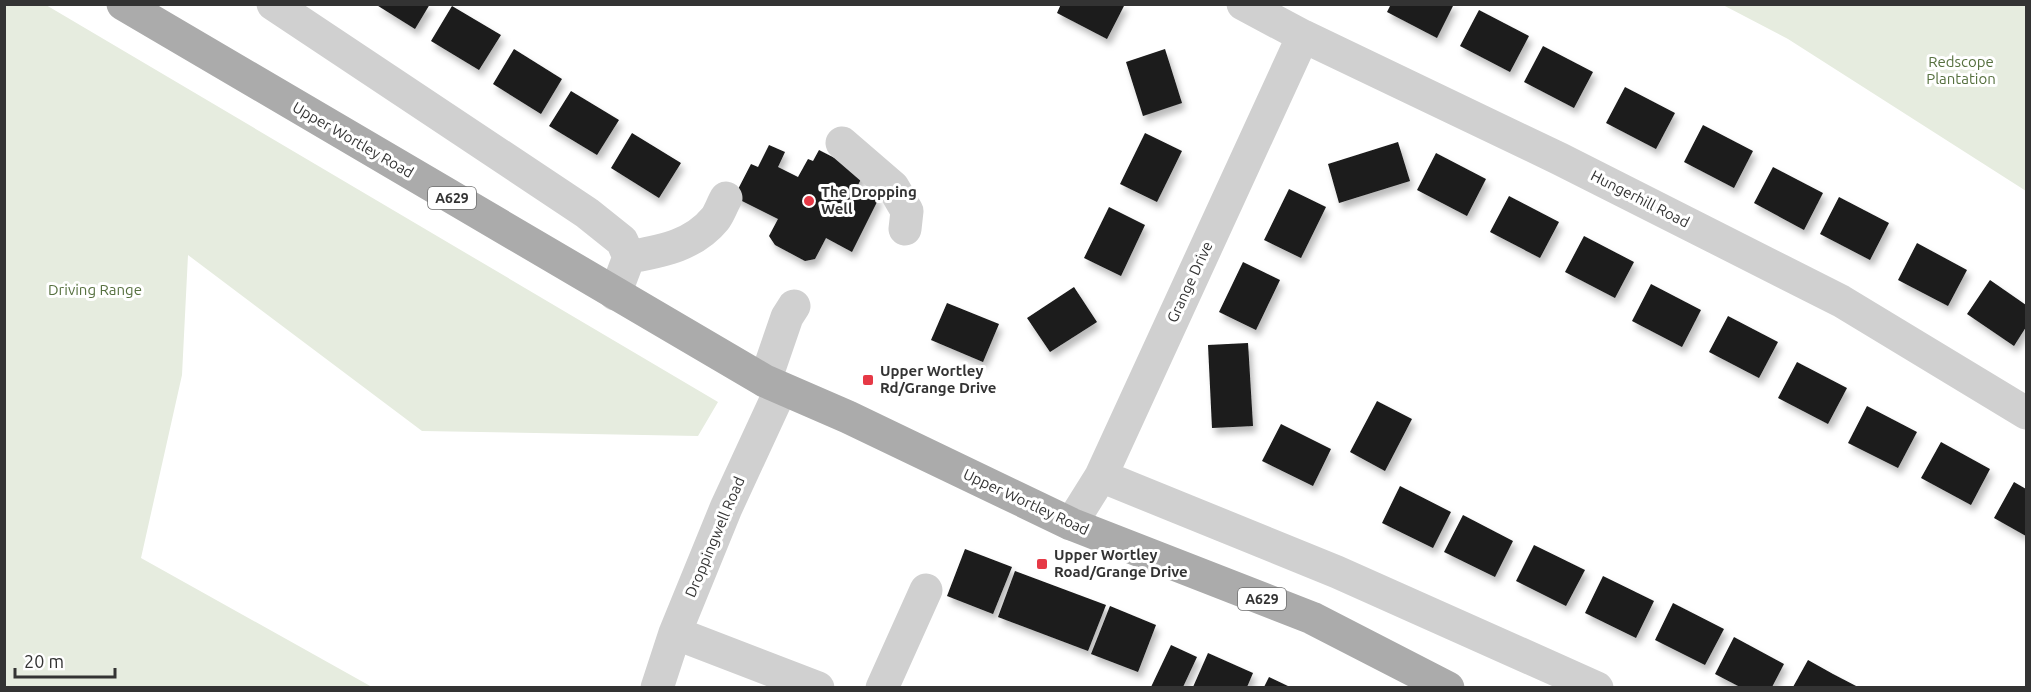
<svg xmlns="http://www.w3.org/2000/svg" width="2031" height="692" font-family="Ubuntu,sans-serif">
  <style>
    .green { fill: #e6ecdf }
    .building { fill: #1a1a1a; filter: url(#shadow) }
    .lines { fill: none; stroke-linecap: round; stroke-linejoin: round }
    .minor { stroke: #d0d0d0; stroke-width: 33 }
    .major { stroke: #ababab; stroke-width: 33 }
    .poi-dot { fill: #e63946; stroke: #fff; stroke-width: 2 }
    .labels { text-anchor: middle; stroke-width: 6; stroke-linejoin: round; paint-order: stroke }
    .shield { fill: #fff; stroke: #707070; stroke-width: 1.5 }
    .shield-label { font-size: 14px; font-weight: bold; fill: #333 }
    .park-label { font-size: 15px; fill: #56703f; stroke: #fff }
    .street-label { font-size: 15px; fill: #333; stroke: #fff }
    .poi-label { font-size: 15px; font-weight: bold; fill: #333; stroke: #fff; text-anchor: start }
  </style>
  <defs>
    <filter id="shadow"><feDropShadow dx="3.5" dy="6" stdDeviation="3" flood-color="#0004"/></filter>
  </defs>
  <rect width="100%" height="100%" fill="#fff"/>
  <path class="green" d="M 4,5 L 46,5 L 718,402 L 698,436 L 422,431 L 188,255 L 182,375 L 141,558 L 372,687 L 5,687 Z
    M 1723,5 L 2026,5 L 2026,191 L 1788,39 Z"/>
  <path class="building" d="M 375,4 L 430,4 L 415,29 Z
    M 1061,4 L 1125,4 L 1107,39 L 1057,13 Z
    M 1391,4 L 1454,4 L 1437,38 L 1387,12 Z
    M 452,6 L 501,35 L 479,70 L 431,41 Z
    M 1479,10 L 1529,36 L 1510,72 L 1460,46 Z
    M 1543,46 L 1593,72 L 1574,108 L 1524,82 Z
    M 514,49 L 562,79 L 541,114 L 493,84 Z
    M 1165,49 L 1182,103 L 1143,116 L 1126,62 Z
    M 1625,87 L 1675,113 L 1656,149 L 1606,123 Z
    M 571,91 L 619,120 L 597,155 L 549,126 Z
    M 1703,125 L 1753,151 L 1734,188 L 1684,162 Z
    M 632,133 L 681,163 L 659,198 L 611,168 Z
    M 1145,133 L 1182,151 L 1157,202 L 1120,184 Z
    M 1398,142 L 1410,181 L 1339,203 L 1328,164 Z
    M 769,145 L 785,152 L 778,167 L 798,177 L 808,159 L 813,161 L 819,150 L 864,173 L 857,187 L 879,198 L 852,252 L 826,238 L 815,259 L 805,261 L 775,245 L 769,236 L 778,219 L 734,197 L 751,164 L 758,167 Z
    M 1436,153 L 1486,179 L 1467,216 L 1417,190 Z
    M 1773,167 L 1823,193 L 1804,230 L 1754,203 Z
    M 1289,189 L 1326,207 L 1301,258 L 1264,240 Z
    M 1509,196 L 1559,222 L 1540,258 L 1490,232 Z
    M 1839,197 L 1889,223 L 1870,260 L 1820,234 Z
    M 1109,207 L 1145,225 L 1121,276 L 1084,258 Z
    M 1584,236 L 1634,262 L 1615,298 L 1565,272 Z
    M 1917,243 L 1967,270 L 1948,306 L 1898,280 Z
    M 1243,262 L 1280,280 L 1256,330 L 1219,312 Z
    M 1990,280 L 2026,305 L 2026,327 L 2014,346 L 1967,314 Z
    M 1651,284 L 1701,310 L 1682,347 L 1632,321 Z
    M 1074,287 L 1097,322 L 1050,352 L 1027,318 Z
    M 947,303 L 999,324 L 983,362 L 931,340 Z
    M 1728,316 L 1778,342 L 1759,378 L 1709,352 Z
    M 1248,343 L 1253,426 L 1212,428 L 1208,345 Z
    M 1797,362 L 1847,388 L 1828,424 L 1778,398 Z
    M 1377,401 L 1412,419 L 1385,471 L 1350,452 Z
    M 1867,406 L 1917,432 L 1898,468 L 1848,443 Z
    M 1281,424 L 1331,449 L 1313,486 L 1262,461 Z
    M 1941,442 L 1990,469 L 1971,505 L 1921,478 Z
    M 2014,482 L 2026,489 L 2026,536 L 1994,518 Z
    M 1400,486 L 1451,512 L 1433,548 L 1382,523 Z
    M 1463,515 L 1513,541 L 1495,577 L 1444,552 Z
    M 1534,545 L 1585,570 L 1566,606 L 1516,581 Z
    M 965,549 L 1012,567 L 993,614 L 947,596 Z
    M 1015,571 L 1106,605 L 1088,651 L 998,617 Z
    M 1603,576 L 1654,601 L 1636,638 L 1585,613 Z
    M 1673,603 L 1724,629 L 1705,665 L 1655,640 Z
    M 1110,606 L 1156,625 L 1138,672 L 1091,654 Z
    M 1734,637 L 1784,664 L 1772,687 L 1740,687 L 1715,674 Z
    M 1171,645 L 1197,657 L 1183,687 L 1151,687 Z
    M 1208,653 L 1253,673 L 1247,687 L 1193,687 Z
    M 1808,660 L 1833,674 L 1858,687 L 1793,687 Z
    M 1269,677 L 1290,687 L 1264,687 Z"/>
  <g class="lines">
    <path class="minor" d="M 273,4 L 587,213 L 622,241 L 629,257 L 615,294
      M 1243,4 L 1303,36 L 1560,159 L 1841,301 L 2026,413
      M 842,143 L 893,187 L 907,211 L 905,229
      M 629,257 C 661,251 693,246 715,219 C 719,214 722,205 726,198
      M 765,381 L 787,317 L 794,306
      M 1101,476 L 1337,572 L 1597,688
      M 1071,524 L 1101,476 L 1303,36
      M 675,633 L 818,688
      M 657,688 L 675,633 L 726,508 L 781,389
      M 882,688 L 926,590"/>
    <path class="major" d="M 123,4 L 765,381 L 848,417 L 1071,524 L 1312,618 L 1448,688"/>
  </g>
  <g class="poi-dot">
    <circle cx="809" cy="201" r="6"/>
    <rect x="862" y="374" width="12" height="12" rx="3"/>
    <rect x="1036" y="558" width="12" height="12" rx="3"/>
  </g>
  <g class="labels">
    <g class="shield">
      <rect x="428" y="187" width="48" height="22" rx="4.5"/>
      <rect x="1238" y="588" width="48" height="22" rx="4.5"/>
    </g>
    <g class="shield-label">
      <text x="452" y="203">A629</text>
      <text x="1262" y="604">A629</text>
    </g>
    <g class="park-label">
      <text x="1961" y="67">Redscope<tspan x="1961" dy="17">Plantation</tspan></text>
      <text x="95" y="295">Driving Range</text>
    </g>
    <g class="street-label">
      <text transform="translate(353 140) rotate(30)" y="5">Upper Wortley Road</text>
      <text transform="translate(1640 199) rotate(27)" y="5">Hungerhill Road</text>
      <text transform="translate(1190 282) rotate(-65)" y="5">Grange Drive</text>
      <text transform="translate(1026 502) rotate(25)" y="5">Upper Wortley Road</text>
      <text transform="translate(715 537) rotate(-67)" y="5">Droppingwell Road</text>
    </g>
    <g class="poi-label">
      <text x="821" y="197">The Dropping<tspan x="821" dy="17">Well</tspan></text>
      <text x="880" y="376">Upper Wortley<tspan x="880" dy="17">Rd/Grange Drive</tspan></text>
      <text x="1054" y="560">Upper Wortley<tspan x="1054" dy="17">Road/Grange Drive</tspan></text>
    </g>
  </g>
  <rect width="2031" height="692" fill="none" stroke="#333333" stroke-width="12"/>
  <path d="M15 668v9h100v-9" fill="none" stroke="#333333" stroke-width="3"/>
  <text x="24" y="668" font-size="18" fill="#333333" stroke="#ffffff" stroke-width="4.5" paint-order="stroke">20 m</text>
</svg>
